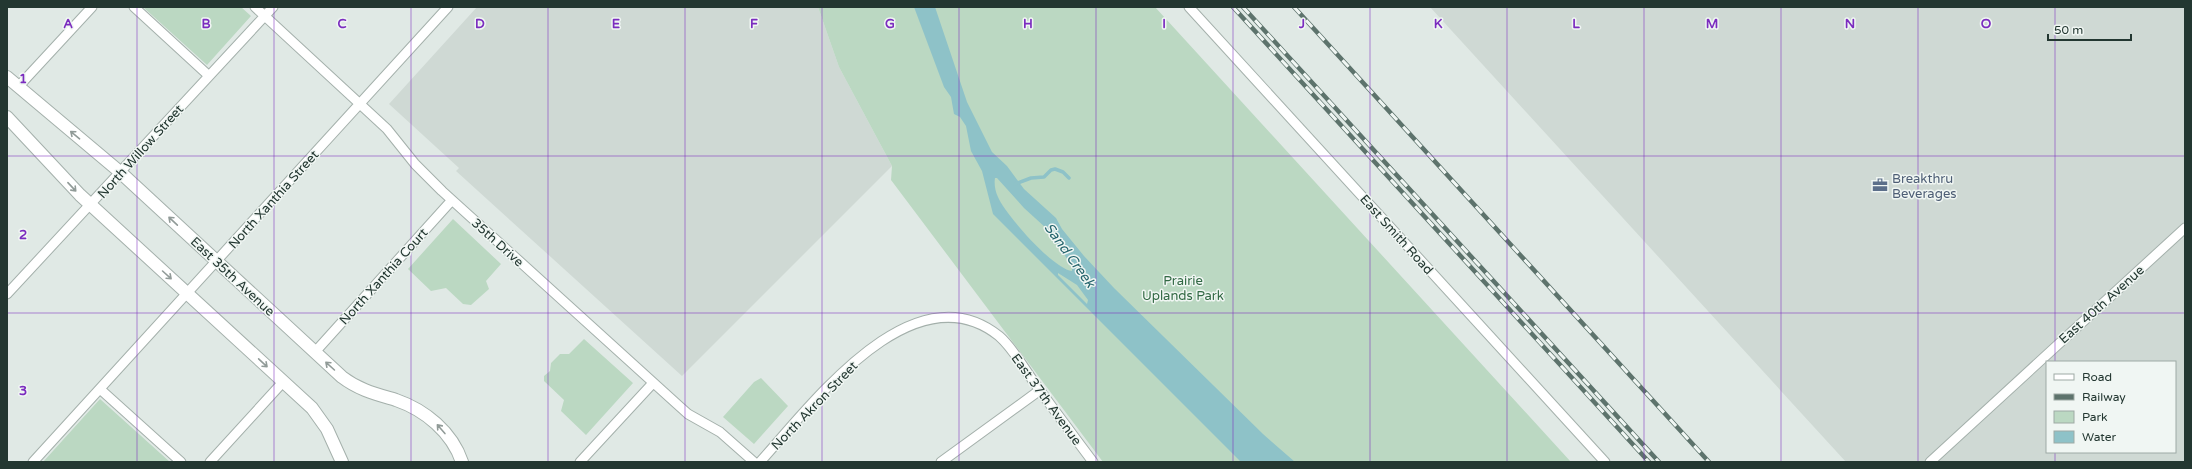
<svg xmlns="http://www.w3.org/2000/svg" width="2192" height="469" font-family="'Varela Round',sans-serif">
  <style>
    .built { fill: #cfd9d4; fill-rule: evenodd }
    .green { fill: #bbd8c2 }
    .water { fill: #8ec2c8; fill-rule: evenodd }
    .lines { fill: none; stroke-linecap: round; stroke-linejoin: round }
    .stream { stroke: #8ec2c8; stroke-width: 3.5 }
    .minor-casing { stroke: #a4b0ab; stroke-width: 11 }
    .tertiary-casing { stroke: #a4b0ab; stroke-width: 14 }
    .minor { stroke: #fff; stroke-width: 9 }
    .tertiary { stroke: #fff; stroke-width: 12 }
    .rail-casing { stroke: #5d736c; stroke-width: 4.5 }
    .rail { stroke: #f0f6f3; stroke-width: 3; stroke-dasharray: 9; stroke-linecap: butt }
    .oneway { stroke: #919b98 }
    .grid { fill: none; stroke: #7b2cbf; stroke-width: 1; stroke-opacity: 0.55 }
    .labels { text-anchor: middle; stroke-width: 3; stroke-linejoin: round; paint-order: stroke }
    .street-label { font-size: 13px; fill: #233731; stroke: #f0f6f3 }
    .service-label { font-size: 13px; fill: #4e5e75; stroke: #f0f6f3; text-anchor: start }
    .park-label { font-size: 13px; fill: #326944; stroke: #f0f6f3 }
    .water-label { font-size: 14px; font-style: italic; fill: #24646c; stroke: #f0f6f3 }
    .grid-label { font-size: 13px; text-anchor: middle; font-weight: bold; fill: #7b2cbf; stroke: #f0f6f3; stroke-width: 3; stroke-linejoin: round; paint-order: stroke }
  </style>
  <rect width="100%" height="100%" fill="#e0e9e5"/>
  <path class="built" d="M 477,7 L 818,7 L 839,67 L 892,166 L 682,376 L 456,171 L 459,168 L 389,104 Z
    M 1430,7 L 2185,7 L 2185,462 L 1846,462 ZM 2047,362 L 2175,362 L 2175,452 L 2047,452 Z"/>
  <path class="green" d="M 143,7 L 241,7 L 251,16 L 207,65 Z
    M 818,7 L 1155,7 L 1571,462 L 1103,462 L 891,180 L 892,166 L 839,67 Z
    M 453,219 L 501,264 L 486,281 L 489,289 L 471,305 L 463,304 L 446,288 L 431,291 L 408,269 Z
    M 584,339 L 633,383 L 586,435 L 561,411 L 564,400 L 544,381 L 544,376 L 550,371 L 551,363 L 560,354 L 569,354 Z
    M 761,378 L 788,406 L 754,444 L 723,417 L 754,382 Z
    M 100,399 L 170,462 L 43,462 Z"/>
  <path class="water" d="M 914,7 L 935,7 L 967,102 L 992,152 L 1007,166 L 1024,189 L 1056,218 L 1062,229 L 1084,256 L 1114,288 L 1263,434 L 1295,462 L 1241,462 L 993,214 L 982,171 L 971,151 L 966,126 L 960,117 L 954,114 L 951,97 L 944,87 ZM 995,178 L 997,178 L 1024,208 L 1046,228 L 1072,266 L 1072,271 C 1053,269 1005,214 998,197 C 995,191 994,183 995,178 ZM 1058,273 L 1077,285 L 1088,300 L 1087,304 L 1058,275 Z"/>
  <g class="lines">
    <path class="stream" d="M 1015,184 L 1031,178 L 1044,177 L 1051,170 L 1055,169 L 1063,172 L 1069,178"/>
    <g class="minor-casing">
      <path id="minor" d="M 134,7 L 208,75
        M 255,7 L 387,129 L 415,164 L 442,191 L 678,405 L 688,414 L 720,432 L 754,462
        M 1189,7 L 1605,462
        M 18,87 L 92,7
        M 7,294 L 273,7
        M 315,352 L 452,200
        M 100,389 L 181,462
        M 33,462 L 448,7
        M 210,462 L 283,382
        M 580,462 L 653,383
        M 760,462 C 811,406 913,267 999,336 C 1013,348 1023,367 1034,382 C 1053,409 1073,435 1093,462
        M 941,462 L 1040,390
        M 1930,462 L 2185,228"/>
    </g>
    <g class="tertiary-casing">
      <path id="tertiary" d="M 7,77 L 120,172 L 342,377 C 359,390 376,394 396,400 C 425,410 452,432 462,462
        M 7,117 L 80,195 L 312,408 L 327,429 L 342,462"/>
    </g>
    <use href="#minor" class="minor"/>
    <use href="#tertiary" class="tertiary"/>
    <g class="rail-casing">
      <path id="rail" d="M 1233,7 L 1649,462
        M 1243,7 L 1659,462
        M 1294,7 L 1709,462"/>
    </g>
    <use href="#rail" class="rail"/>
  </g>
  <defs><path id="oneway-shaft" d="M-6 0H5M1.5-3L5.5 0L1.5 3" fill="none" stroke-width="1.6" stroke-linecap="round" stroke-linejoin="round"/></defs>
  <g class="oneway">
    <use href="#oneway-shaft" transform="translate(75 135) rotate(-140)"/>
    <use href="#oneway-shaft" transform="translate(72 187) rotate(47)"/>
    <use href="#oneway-shaft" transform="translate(173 221) rotate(-137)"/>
    <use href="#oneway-shaft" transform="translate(167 275) rotate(42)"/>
    <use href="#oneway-shaft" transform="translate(263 363) rotate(43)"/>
    <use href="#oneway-shaft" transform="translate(330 366) rotate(-138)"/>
    <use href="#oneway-shaft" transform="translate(441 429) rotate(-131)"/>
  </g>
  <path class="grid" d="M 137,7 L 137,462M 274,7 L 274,462M 411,7 L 411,462M 548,7 L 548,462M 685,7 L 685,462M 822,7 L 822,462M 959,7 L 959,462M 1096,7 L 1096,462M 1233,7 L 1233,462M 1370,7 L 1370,462M 1507,7 L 1507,462M 1644,7 L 1644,462M 1781,7 L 1781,462M 1918,7 L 1918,462M 2055,7 L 2055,362M 7,156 L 2185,156M 7,313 L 2185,313M 2055,452 L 2055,462"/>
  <defs>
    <g id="office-bare" transform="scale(1.2)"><path d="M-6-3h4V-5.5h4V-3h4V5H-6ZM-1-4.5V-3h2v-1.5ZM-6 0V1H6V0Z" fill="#5c6f8a" stroke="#f0f6f3" stroke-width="2.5" paint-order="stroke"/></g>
  </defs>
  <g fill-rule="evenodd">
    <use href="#office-bare" x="1880" y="185"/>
  </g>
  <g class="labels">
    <g class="street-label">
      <text transform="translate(140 151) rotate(-48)" y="5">North Willow Street</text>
      <text transform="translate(273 199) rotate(-48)" y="5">North Xanthia Street</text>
      <text transform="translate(1397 234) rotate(48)" y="5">East Smith Road</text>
      <text transform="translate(498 242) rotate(42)" y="5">35th Drive</text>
      <text transform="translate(233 276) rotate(43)" y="5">East 35th Avenue</text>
      <text transform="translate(383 276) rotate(-48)" y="5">North Xanthia Court</text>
      <text transform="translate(2101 304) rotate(-42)" y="5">East 40th Avenue</text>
      <text transform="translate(1047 399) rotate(54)" y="5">East 37th Avenue</text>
      <text transform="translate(814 405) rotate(-46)" y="5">North Akron Street</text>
    </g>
    <g class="service-label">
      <text x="1892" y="183">Breakthru<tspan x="1892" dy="15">Beverages</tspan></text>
    </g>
    <g class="park-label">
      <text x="1183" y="285">Prairie<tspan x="1183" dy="15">Uplands Park</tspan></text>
    </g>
    <g class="water-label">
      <text transform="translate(1070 255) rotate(54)" y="5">Sand Creek</text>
    </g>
  </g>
  <g class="grid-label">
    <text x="68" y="28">A</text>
    <text x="206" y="28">B</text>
    <text x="342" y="28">C</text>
    <text x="480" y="28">D</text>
    <text x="616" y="28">E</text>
    <text x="754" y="28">F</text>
    <text x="890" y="28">G</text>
    <text x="1028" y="28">H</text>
    <text x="1164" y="28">I</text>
    <text x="1302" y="28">J</text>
    <text x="1438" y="28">K</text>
    <text x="1576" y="28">L</text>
    <text x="1712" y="28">M</text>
    <text x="1850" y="28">N</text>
    <text x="1986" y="28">O</text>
    <text x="23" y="83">1</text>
    <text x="23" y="239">2</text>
    <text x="23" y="395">3</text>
  </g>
  <rect width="2192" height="469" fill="none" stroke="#233731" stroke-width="16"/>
  <rect x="2046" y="361" width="130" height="92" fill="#f0f6f3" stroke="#9eaaa5"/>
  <rect x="2054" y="374" width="20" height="6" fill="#ffffff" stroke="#9eaaa5"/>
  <text x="2082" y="381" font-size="12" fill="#233731">Road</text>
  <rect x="2054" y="394" width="20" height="6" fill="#5d736c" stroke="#9eaaa5"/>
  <text x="2082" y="401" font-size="12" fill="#233731">Railway</text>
  <rect x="2054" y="411" width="20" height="12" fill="#bbd8c2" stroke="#9eaaa5"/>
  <text x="2082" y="421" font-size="12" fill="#233731">Park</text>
  <rect x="2054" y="431" width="20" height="12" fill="#8ec2c8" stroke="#9eaaa5"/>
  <text x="2082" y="441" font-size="12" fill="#233731">Water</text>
  <path d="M2048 34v6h83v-6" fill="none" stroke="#233731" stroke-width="2"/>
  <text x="2054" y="34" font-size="12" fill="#233731" stroke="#f0f6f3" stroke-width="3" paint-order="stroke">50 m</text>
</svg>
